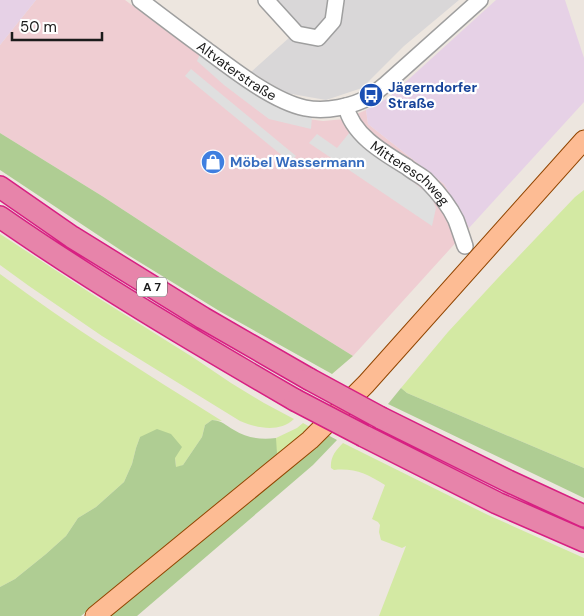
<svg xmlns="http://www.w3.org/2000/svg" width="584" height="616" font-family="'DM Sans',sans-serif">
  <style>
    .residential { fill: #d9d7d8 }
    .commercial { fill: #efcdd2 }
    .industrial { fill: #e6d1e6 }
    .grass { fill: #d3e9a3 }
    .forest { fill: #afcd93 }
    .parking { fill: #dfdfdf }
    .lines { fill: none; stroke-linecap: round; stroke-linejoin: round }
    .minor-casing { stroke: #9f9f9f; stroke-width: 18 }
    .major-casing { stroke: #914500; stroke-width: 21 }
    .highway-casing { stroke: #d72082; stroke-width: 24 }
    .minor { stroke: #fff; stroke-width: 15 }
    .major { stroke: #fdbc94; stroke-width: 19 }
    .highway { stroke: #e784aa; stroke-width: 21 }
    .highway-bridge-casing { stroke: #d72082; stroke-width: 24; stroke-linecap: butt }
    .highway-bridge { stroke: #e784aa; stroke-width: 21 }
    .labels { text-anchor: middle; stroke-width: 4.5; stroke-linejoin: round; paint-order: stroke }
    .shield { fill: #fff; stroke: #5f5f5f; stroke-width: 1 }
    .shield-label { font-size: 12px; font-weight: bold; fill: #1b1b1b }
    .street-label { font-size: 14px; fill: #1b1b1b; stroke: #fff }
    .transit-label { font-size: 14px; font-weight: bold; fill: #164399; stroke: #fff; text-anchor: start }
    .shop-label { font-size: 14px; font-weight: bold; fill: #366cbe; stroke: #fff; text-anchor: start }
  </style>
  <rect width="100%" height="100%" fill="#ede6df"/>
  <path class="residential" d="M 273,0 L 459,0 L 404,46 L 362,88 L 326,100 L 286,93 L 251,72 L 300,28 Z"/>
  <path class="commercial" d="M 36,0 L 125,0 L 258,99 L 300,118 L 323,121 L 345,119 L 366,110 L 368,124 L 444,184 L 469,228 L 353,356 L 217,271 L 102,196 L 0,133 L 0,45 Z"/>
  <path class="industrial" d="M 0,0 L 36,0 L 0,45 Z
    M 496,0 L 565,0 L 584,58 L 584,102 L 469,228 L 444,184 L 368,124 L 366,110 L 388,98 Z"/>
  <path class="grass" d="M 584,190 L 584,468 L 407,393 L 401,388 L 448,332 L 497,279 L 575,197 Z
    M 0,234 L 95,296 L 194,358 L 231,383 L 264,403 L 294,419 C 279,433 257,428 240,421 L 102,336 L 29,286 L 0,265 Z
    M 0,274 C 71,327 147,374 222,421 L 212,420 L 205,425 L 202,437 L 183,465 L 176,468 L 175,458 L 140,437 L 136,448 L 132,464 L 124,482 L 96,507 L 78,518 L 66,536 L 46,554 L 15,579 L 0,587 Z
    M 303,423 L 312,428 L 266,467 L 276,454 L 276,438 L 297,428 Z
    M 343,443 L 488,515 L 584,558 L 584,616 L 379,616 L 406,546 L 402,548 L 381,540 L 379,532 L 380,525 L 378,522 L 372,519 L 385,485 C 367,474 355,468 334,470 L 331,468 C 330,457 336,450 343,443 Z"/>
  <path class="forest" d="M 0,133 L 102,196 L 217,271 L 353,356 L 332,374 L 221,312 L 128,255 L 0,170 Z
    M 401,388 L 407,393 L 584,468 L 584,498 L 388,404 Z
    M 212,420 C 223,421 225,425 234,430 C 247,438 261,440 276,438 L 277,454 L 266,467 L 81,616 L 0,616 L 0,587 L 15,579 L 46,554 L 66,536 L 78,518 L 96,507 L 124,482 L 132,464 L 136,448 L 140,437 L 157,429 L 171,434 L 182,447 L 175,458 L 176,467 L 183,465 L 202,437 L 205,425 Z
    M 326,434 L 337,440 L 313,465 L 137,616 L 105,616 Z"/>
  <path class="parking" d="M 200,54 L 254,92 L 276,106 L 298,115 L 312,116 L 311,129 L 269,119 L 224,85 L 197,61 Z
    M 191,69 L 296,156 L 290,162 L 185,76 Z
    M 350,132 L 431,196 L 436,208 L 432,226 L 309,143 L 317,134 L 337,148 Z"/>
  <g class="lines">
    <g class="minor-casing">
      <g id="minor">
        <path id="s1" d="M 140,0 C 161,16 182,32 204,48 C 231,68 272,101 305,108 C 326,112 352,107 371,96 C 376,92 381,88 386,84 L 480,0"/>
        <path d="M 266,0 L 297,34 L 318,38 L 333,21 L 336,0"/>
        <path id="s2" d="M 346,106 C 352,135 384,153 407,167 C 413,172 420,175 426,180 C 438,192 449,205 456,220 C 459,228 462,237 465,246"/>
      </g>
    </g>
    <g class="major-casing">
      <path id="major" d="M 95,616 L 310,440 L 366,384 L 584,140"/>
    </g>
    <g class="highway-casing">
      <path id="highway" d="M 0,187 L 72,237 L 203,318 L 309,379
        M 0,217 C 95,283 195,342 295,400
        M 381,418 L 508,481 L 584,516
        M 364,436 L 497,503 L 584,541"/>
    </g>
    <use href="#minor" class="minor"/>
    <use href="#major" class="major"/>
    <use href="#highway" class="highway"/>
    <g class="highway-bridge-casing">
      <path id="highway-bridge" d="M 309,379 L 381,418
        M 295,400 L 364,436"/>
    </g>
    <use href="#highway-bridge" class="highway-bridge"/>
  </g>
  <defs>
    <g id="bus-disc" transform="scale(1.25)"><circle r="9.5" fill="#1a4fb4" stroke="#fff"/><path d="M-5-6H5V4H4V6H2V4H-2V6H-4V4H-5ZM-3.5-4V0h7V-4ZM-3.5 1.2v1.5H-2V1.2ZM2 1.2v1.5H3.5V1.2Z" fill="#fff"/></g>
    <g id="shop-disc" transform="scale(1.25)"><circle r="9.5" fill="#3f7fe0" stroke="#fff"/><path d="M-5-2.5h2.3a2.7 3.5 0 0 1 5.4 0H5L5.5 6h-11ZM-1.5-2.5h3a1.5 2.3 0 0 0-3 0Z" fill="#fff"/></g>
  </defs>
  <g fill-rule="evenodd">
    <use href="#bus-disc" x="371" y="95"/>
    <use href="#shop-disc" x="213" y="162"/>
  </g>
  <g class="labels">
    <rect class="shield" x="137" y="277.5" width="30" height="19" rx="4"/>
    <g class="shield-label">
      <text x="152" y="291">A 7</text>
    </g>
    <g class="street-label">
      <text dy="5" stroke="none"><textPath href="#s1" startOffset="120">Altvaterstraße</textPath></text>
      <text dy="5" stroke="none"><textPath href="#s2" startOffset="95">Mittereschweg</textPath></text>
    </g>
    <g class="transit-label">
      <text x="388" y="92">Jägerndorfer<tspan x="388" dy="16">Straße</tspan></text>
    </g>
    <g class="shop-label">
      <text x="230" y="167">Möbel Wassermann</text>
    </g>
  </g>
  <path d="M12 32v8h90v-8" fill="none" stroke="#1b1b1b" stroke-width="2.5"/>
  <text x="20" y="32" font-size="15" fill="#1b1b1b" stroke="#ffffff" stroke-width="4" paint-order="stroke">50 m</text>
</svg>
